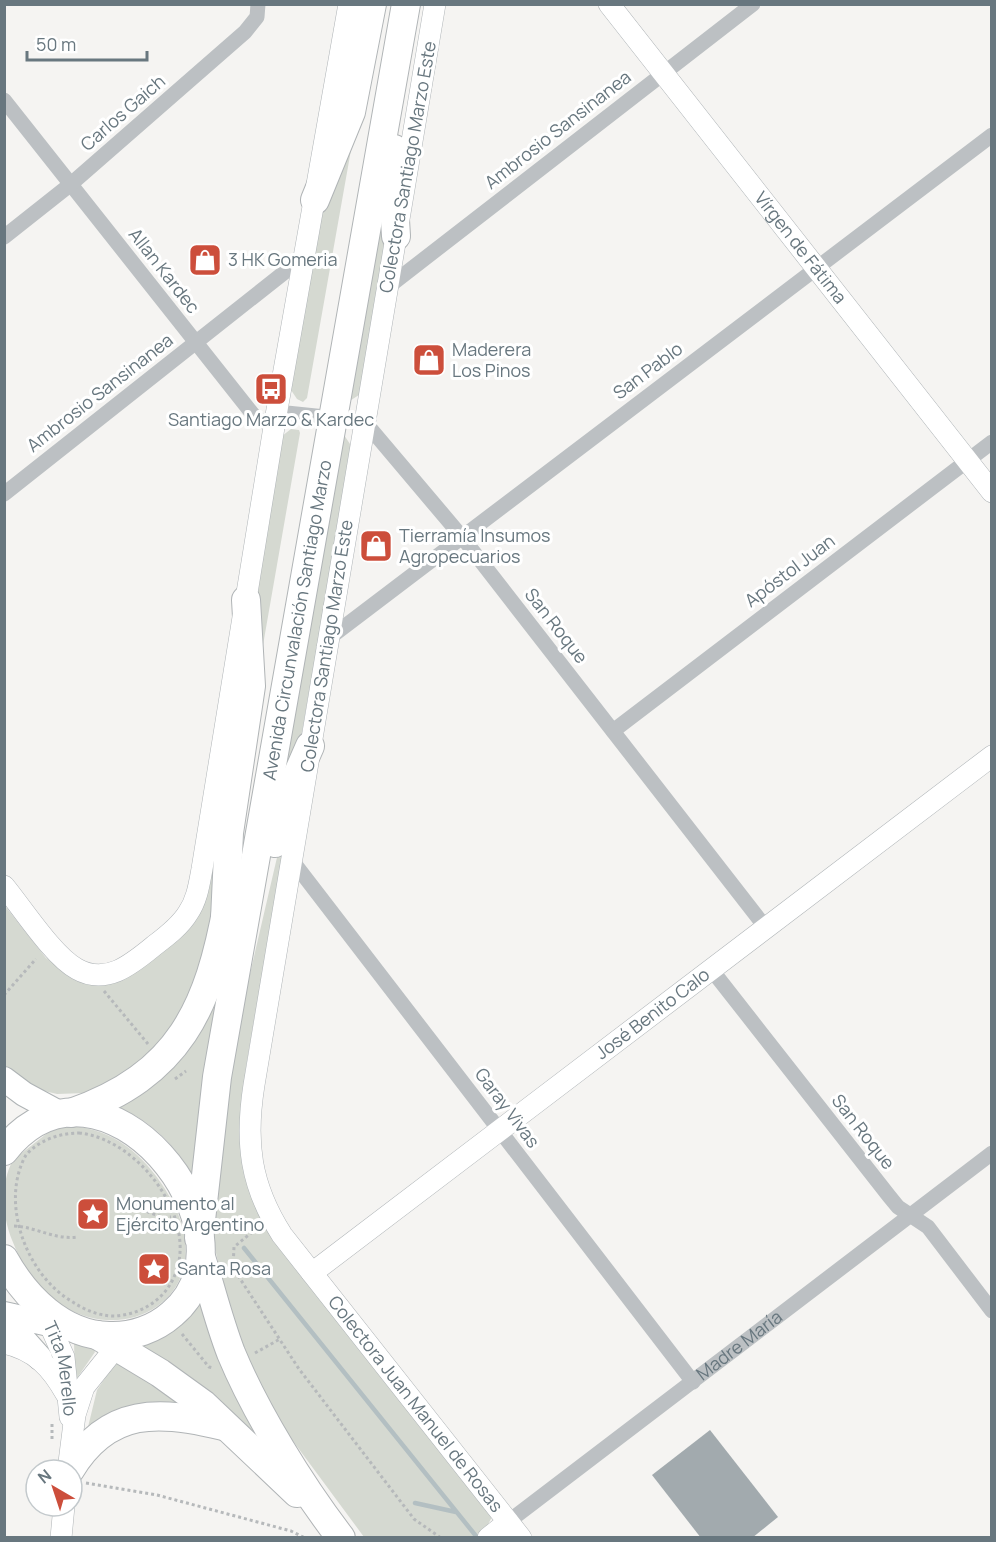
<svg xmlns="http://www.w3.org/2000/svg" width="996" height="1542" font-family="Manrope,sans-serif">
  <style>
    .green { fill: #d5d9d1 }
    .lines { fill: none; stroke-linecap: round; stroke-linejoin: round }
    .stream { stroke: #b3bfc2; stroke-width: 4.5 }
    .building { fill: #a2aaae }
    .secondary-casing { stroke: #afb4b7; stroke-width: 22 }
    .primary-casing { stroke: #aeb3b5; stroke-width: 26 }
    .highway-casing { stroke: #b0b4b6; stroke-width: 30 }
    .path { stroke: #b6b9bb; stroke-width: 3; stroke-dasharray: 3 3; stroke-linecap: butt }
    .street { stroke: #bcc0c3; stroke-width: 15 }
    .secondary { stroke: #fff; stroke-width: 21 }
    .primary { stroke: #fff; stroke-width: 24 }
    .highway { stroke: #fff; stroke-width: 28 }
    .labels { text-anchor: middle; stroke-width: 6; stroke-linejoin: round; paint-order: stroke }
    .street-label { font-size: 18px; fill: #68777f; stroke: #fff }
    .poi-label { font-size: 18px; fill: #68777f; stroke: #fff; text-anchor: start }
  </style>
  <rect width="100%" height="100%" fill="#f5f4f2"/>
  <path class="green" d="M 354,133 L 307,398 L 303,402 L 297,399 L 291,390 L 322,206 Z
    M 386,154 L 386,239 L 359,395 L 348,402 Z
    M 291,429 L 299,430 L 300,433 L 259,668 L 256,595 L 282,436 Z
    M 344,435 L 350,444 L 351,452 L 302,732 L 276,819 Z
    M 243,671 L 214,918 L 185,1018 L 131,1071 L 86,1093 L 57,1094 L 40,1090 L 5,1067 L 5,906 L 46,958 L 75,979 L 184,932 Z
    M 285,823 L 288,824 L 246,1067 L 240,1136 L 250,1187 L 492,1517 L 486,1528 L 473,1537 L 364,1537 L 273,1414 L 233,1326 L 213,1240 L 230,1060 Z
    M 217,993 L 193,1175 C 173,1143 152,1122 118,1107 Z
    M 71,1126 C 113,1129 143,1154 165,1189 C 246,1315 67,1383 12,1240 C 2,1215 0,1184 13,1160 L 50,1131 Z
    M 200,1303 L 275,1457 L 138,1347 L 173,1331 Z
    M 74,1342 L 93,1348 L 95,1352 L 75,1381 Z
    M 116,1362 L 188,1404 L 88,1427 L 97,1390 Z"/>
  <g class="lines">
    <path class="stream" d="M 244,1248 L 476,1536
      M 415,1503 L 456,1512"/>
  </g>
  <path class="building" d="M 710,1430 L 778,1517 L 752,1538 L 701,1538 L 652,1475 Z"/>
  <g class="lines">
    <g class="secondary-casing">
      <g id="secondary">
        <path id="s2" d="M 435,4 L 254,1085 C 245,1142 250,1185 282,1235 L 521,1538"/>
        <path id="s3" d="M 609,4 L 992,492"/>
        <path d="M 4,886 C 23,909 53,956 77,969 C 107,986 133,963 155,945 C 167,936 180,926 188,913 C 197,900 199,885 202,869 L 275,421 L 349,4"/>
        <path id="s4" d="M 312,1273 L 992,756"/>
        <path id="s5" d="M 44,1312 L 64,1357 L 70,1417"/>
        <path d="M 4,1343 C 35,1350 51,1367 66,1394"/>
        <path d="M 68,1470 L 75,1415 L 84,1387 L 125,1336"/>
        <path d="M 61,1538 L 64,1506"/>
        <path d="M 488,1538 L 508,1522"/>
      </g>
    </g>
    <g class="primary-casing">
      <path id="primary" d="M 4,1079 L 24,1094 L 61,1114
        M 4,1314 L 67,1328
        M 4,1323 L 16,1331 L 40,1358"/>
    </g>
    <g class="highway-casing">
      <g id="highway">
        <path d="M 394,149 L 392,172 L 396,236"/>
        <path d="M 315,200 L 351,112 L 372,4"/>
        <path d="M 275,843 L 288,796 L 310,746"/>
        <path d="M 225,919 L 229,833 L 251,686 L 246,600"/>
        <path d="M 71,1113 C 180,1075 209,1008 228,902"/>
        <path d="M 4,1151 C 101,1027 268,1233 172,1314 C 155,1329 132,1337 109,1336 C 62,1335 25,1297 4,1259"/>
        <path id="s6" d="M 199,1238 L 217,1077 L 406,4"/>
        <path d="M 201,1257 C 211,1289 219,1322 231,1353 C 256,1413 301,1486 341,1538"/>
        <path d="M 97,1335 L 160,1373 L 203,1404 L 297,1493"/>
        <path d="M 70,1470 C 108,1407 160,1410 223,1426"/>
      </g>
    </g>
    <path class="path" d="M 104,991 L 148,1044
      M 4,995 L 36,959
      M 175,1079 L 186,1071
      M 79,1133 C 144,1139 213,1237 163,1294 C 151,1307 133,1315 115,1316 C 97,1316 83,1309 68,1299 C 25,1271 0,1201 26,1155 C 39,1140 60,1133 79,1133 Z
      M 118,1205 C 136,1201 152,1219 171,1217
      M 14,1226 C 37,1227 54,1240 77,1237
      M 257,1228 L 234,1247 L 233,1268 L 299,1369 L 414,1519 L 441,1538
      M 182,1334 L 209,1367 L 213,1368
      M 255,1353 L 280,1339
      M 52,1439 L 52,1424
      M 86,1483 L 157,1495 L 291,1531 L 305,1538"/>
    <g class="street">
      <path d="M 4,100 L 255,417 L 264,422 L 284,420"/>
      <path d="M 4,237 L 71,184 L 245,32 L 257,17 L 258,4"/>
      <path d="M 388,287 L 753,4"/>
      <path d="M 277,412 L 364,421 L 462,537 L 766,928"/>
      <path d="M 4,494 L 305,256"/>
      <path d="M 328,639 L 992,135"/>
      <path d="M 613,731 L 992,442"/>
      <path d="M 291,859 L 693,1382"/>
      <path d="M 711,969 L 889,1196 L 898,1207 L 928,1227 L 992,1311"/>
      <path id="s1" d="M 508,1522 L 992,1153"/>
    </g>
    <use href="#secondary" class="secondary"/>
    <use href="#primary" class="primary"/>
    <use href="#highway" class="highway"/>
  </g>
  <defs>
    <g id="shop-square" transform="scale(1.725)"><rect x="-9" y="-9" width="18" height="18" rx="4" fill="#cc4e3b" stroke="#fff"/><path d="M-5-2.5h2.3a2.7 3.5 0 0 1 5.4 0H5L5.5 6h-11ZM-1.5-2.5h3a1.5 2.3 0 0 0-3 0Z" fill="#fff"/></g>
    <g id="bus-square" transform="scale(1.725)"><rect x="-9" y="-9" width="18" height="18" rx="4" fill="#cc4e3b" stroke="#fff"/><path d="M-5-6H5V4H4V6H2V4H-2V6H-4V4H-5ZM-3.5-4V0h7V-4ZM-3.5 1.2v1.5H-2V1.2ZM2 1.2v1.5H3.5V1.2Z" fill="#fff"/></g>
    <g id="sight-square" transform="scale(1.725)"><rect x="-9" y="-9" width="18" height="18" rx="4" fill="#cc4e3b" stroke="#fff"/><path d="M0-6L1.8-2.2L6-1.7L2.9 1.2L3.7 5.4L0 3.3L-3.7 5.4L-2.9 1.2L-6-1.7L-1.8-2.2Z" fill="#fff"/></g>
  </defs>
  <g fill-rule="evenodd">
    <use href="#shop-square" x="205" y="260"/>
    <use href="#shop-square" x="429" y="360"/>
    <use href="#bus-square" x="271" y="389"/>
    <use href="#shop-square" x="376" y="546"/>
    <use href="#sight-square" x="93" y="1214"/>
    <use href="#sight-square" x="154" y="1269"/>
  </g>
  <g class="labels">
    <g class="street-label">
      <text transform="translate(123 113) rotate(-41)" y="6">Carlos Gaich</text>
      <text transform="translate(558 130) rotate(-38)" y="6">Ambrosio Sansinanea</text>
      <text transform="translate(408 167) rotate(-80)" y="6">Colectora Santiago Marzo Este</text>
      <text dy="6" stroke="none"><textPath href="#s3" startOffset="310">Vírgen de Fátima</textPath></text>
      <text transform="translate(164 271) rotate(52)" y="6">Allan Kardec</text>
      <text transform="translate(648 371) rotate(-37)" y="6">San Pablo</text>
      <text transform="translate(100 393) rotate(-38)" y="6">Ambrosio Sansinanea</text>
      <text transform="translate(790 571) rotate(-37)" y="6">Apóstol Juan</text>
      <text dy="6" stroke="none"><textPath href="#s6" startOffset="626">Avenida Circunvalación Santiago Marzo</textPath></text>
      <text transform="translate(556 626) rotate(52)" y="6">San Roque</text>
      <text transform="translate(327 646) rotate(-81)" y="6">Colectora Santiago Marzo Este</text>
      <text dy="6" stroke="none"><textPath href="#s4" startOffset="428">José Benito Calo</textPath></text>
      <text transform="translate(507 1108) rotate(53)" y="6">Garay Vivas</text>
      <text transform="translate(863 1132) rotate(52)" y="6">San Roque</text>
      <text dy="6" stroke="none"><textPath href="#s1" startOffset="291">Madre María</textPath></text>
      <text dy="6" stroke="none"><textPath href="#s5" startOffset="60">Tita Merello</textPath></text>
      <text dy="6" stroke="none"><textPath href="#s2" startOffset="1468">Colectora Juan Manuel de Rosas</textPath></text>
    </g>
    <g class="poi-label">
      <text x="228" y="266">3 HK Gomeria</text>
      <text x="452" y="356">Maderera<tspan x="452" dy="21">Los Pinos</tspan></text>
      <text x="271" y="426" text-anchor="middle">Santiago Marzo &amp; Kardec</text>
      <text x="399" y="542">Tierramía Insumos<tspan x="399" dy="21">Agropecuarios</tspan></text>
      <text x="116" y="1210">Monumento al<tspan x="116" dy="21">Ejército Argentino</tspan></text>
      <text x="177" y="1275">Santa Rosa</text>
    </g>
  </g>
  <rect width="996" height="1542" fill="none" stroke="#68777f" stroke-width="12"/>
  <g transform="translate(54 1488) rotate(321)"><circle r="28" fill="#ffffff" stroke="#c3c9cc" stroke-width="1.5"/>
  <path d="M0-4.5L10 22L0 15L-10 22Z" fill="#cc4e3b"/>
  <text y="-9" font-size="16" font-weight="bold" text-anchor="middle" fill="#68777f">N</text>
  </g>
  <path d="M27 51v9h120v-9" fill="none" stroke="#68777f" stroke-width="3"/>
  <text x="36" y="51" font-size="18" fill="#68777f" stroke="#ffffff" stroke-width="4.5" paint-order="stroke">50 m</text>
</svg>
